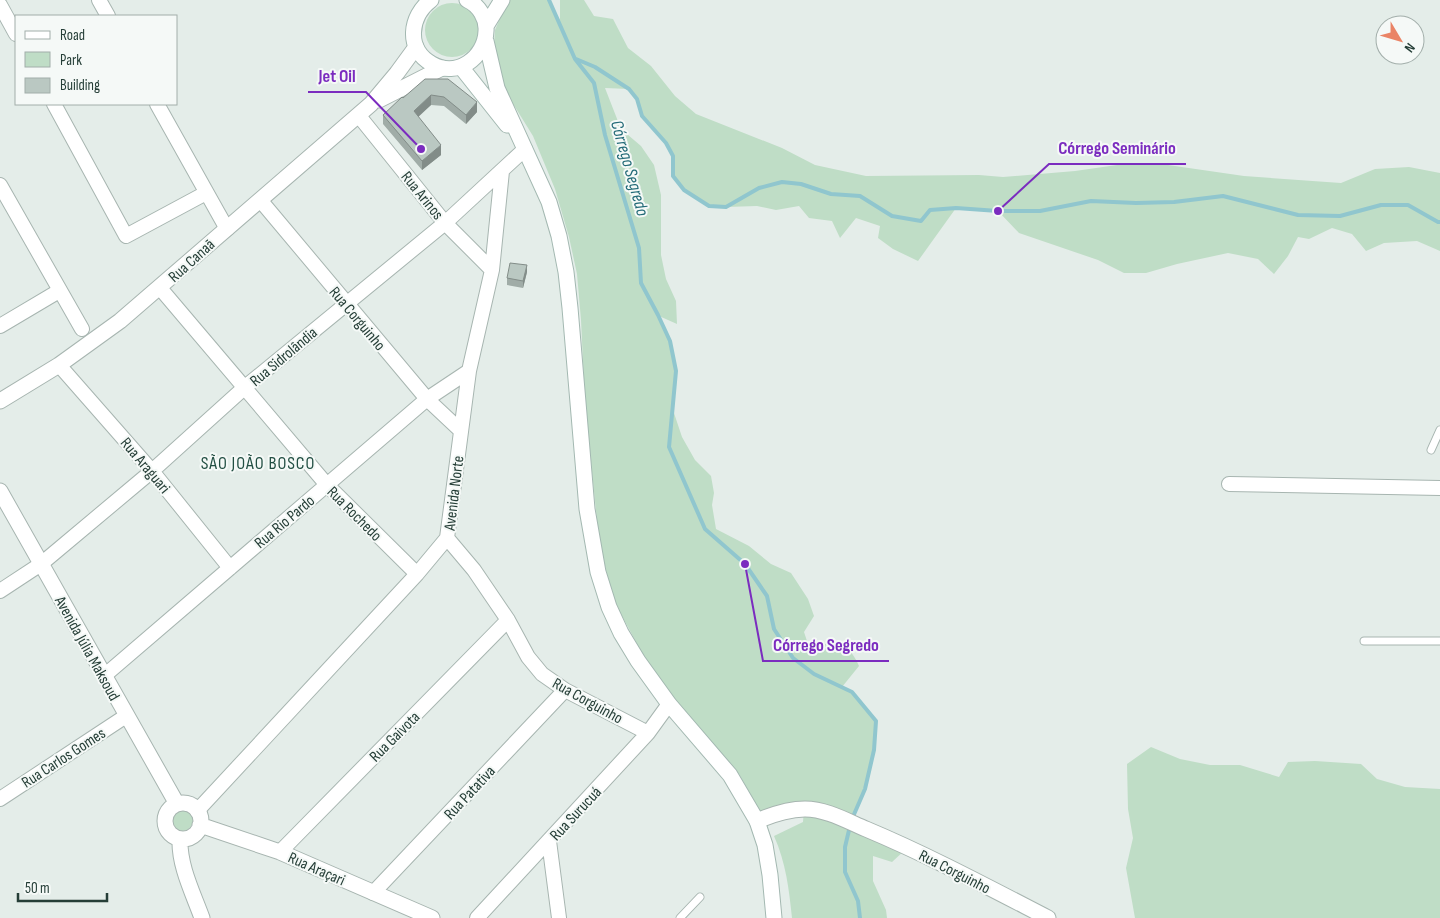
<svg xmlns="http://www.w3.org/2000/svg" width="1440" height="918" font-family="'Sofia Sans Condensed',sans-serif">
  <style>
    .green { fill: #bfddc6 }
    .lines { fill: none; stroke-linecap: round; stroke-linejoin: round }
    .stream { stroke: #90c6ce; stroke-width: 4 }
    .service-casing { stroke: #a7b5b0; stroke-width: 9 }
    .minor-casing { stroke: #a7b5b0; stroke-width: 16 }
    .tertiary-casing { stroke: #a7b5b0; stroke-width: 17 }
    .secondary-casing { stroke: #a3b8b1; stroke-width: 17 }
    .service { stroke: #fff; stroke-width: 7 }
    .minor { stroke: #fff; stroke-width: 14 }
    .tertiary { stroke: #fff; stroke-width: 15 }
    .secondary { stroke: #fff; stroke-width: 15 }
    .wall { fill: #a0aca7 }
    .shaded-wall { fill: #828c88 }
    .building { fill: #bac8c2; stroke: #828c88 }
    .labels { text-anchor: middle; stroke-width: 4; stroke-linejoin: round; paint-order: stroke }
    .street-label { font-size: 16px; fill: #253e37; stroke: #f5f9f7 }
    .water-label { font-size: 18px; font-style: italic; fill: #226a77; stroke: #f5f9f7 }
    .neighbourhood-label { font-size: 18px; letter-spacing: 1px; fill: #224f43; stroke: #f5f9f7 }
    .leader { fill: none; stroke: #7b2cbf; stroke-width: 2 }
    .callout-dot { fill: #7b2cbf; stroke: #f5f9f7; stroke-width: 2 }
    .callout-label { font-size: 18px; text-anchor: middle; font-weight: bold; fill: #7b2cbf; stroke: #f5f9f7; stroke-width: 4; stroke-linejoin: round; paint-order: stroke }
  </style>
  <rect width="100%" height="100%" fill="#e4ede9"/>
  <path class="green" d="M 508,0 L 549,0 L 560,20 L 560,0 L 584,0 L 594,16 L 613,19 L 628,48 L 651,66 L 675,96 L 696,114 L 782,148 L 815,165 L 866,176 L 979,175 L 1003,177 L 1075,171 L 1131,163 L 1168,165 L 1244,176 L 1341,183 L 1375,169 L 1409,167 L 1440,173 L 1440,251 L 1417,241 L 1384,243 L 1366,251 L 1352,234 L 1332,228 L 1309,239 L 1298,237 L 1288,256 L 1274,274 L 1258,259 L 1228,253 L 1177,264 L 1146,273 L 1124,273 L 1098,260 L 1019,233 L 998,211 L 956,208 L 918,261 L 893,249 L 878,238 L 880,226 L 856,218 L 840,238 L 832,221 L 809,218 L 799,206 L 776,210 L 757,206 L 726,207 L 709,206 L 684,190 L 673,176 L 673,156 L 666,143 L 642,116 L 637,99 L 629,89 L 605,88 L 621,129 L 641,146 L 654,165 L 661,195 L 661,255 L 666,279 L 676,301 L 677,324 L 659,316 L 670,341 L 676,371 L 672,407 L 682,437 L 695,460 L 711,476 L 714,493 L 712,505 L 716,529 L 749,546 L 771,564 L 791,573 L 808,599 L 814,616 L 804,632 L 808,644 C 833,644 848,639 859,666 L 842,687 L 852,692 L 876,721 C 873,757 866,786 853,820 L 905,850 L 892,862 L 873,856 L 873,881 L 886,910 L 887,918 L 792,918 C 789,889 786,863 774,836 L 803,822 L 804,808 L 763,816 L 739,774 L 677,703 L 648,664 L 616,605 L 608,579 L 599,540 L 585,403 L 581,320 L 577,274 L 569,237 L 555,189 L 533,136 L 515,107 L 502,89 L 494,46 L 495,30 Z
    M425 30a27 27 0 1 1 54 0a27 27 0 1 1-54 0Z
    M 1151,747 L 1180,759 L 1210,765 L 1240,765 L 1279,777 L 1288,762 L 1315,761 L 1361,764 L 1377,779 L 1405,787 L 1440,789 L 1440,918 L 1135,918 L 1126,868 L 1133,838 L 1128,809 L 1127,764 Z
    M171 820a11 11 0 1 1 22 0a11 11 0 1 1-22 0Z"/>
  <g class="lines">
    <path class="stream" d="M 549,0 L 575,59 L 594,83 L 605,135 L 639,248 L 641,283 L 658,315 L 670,341 L 676,371 L 669,447 L 705,529 L 745,564 L 767,596 L 774,629 L 793,658 L 814,674 L 852,692 L 876,721 L 874,750 L 865,789 L 852,819
      M 576,59 L 595,67 L 629,89 L 637,99 L 642,116 L 666,143 L 673,156 L 673,176 L 684,190 L 709,206 L 726,207 L 759,188 L 782,182 L 801,184 L 831,194 L 860,196 L 892,216 L 921,221 L 930,210 L 956,208 L 998,211 L 1040,211 L 1091,201 L 1136,203 L 1174,202 L 1223,196 L 1298,215 L 1340,216 L 1381,205 L 1408,205 L 1438,222 L 1440,222
      M 850,826 L 845,847 L 845,872 L 858,901 L 860,918"/>
    <g class="service-casing">
      <path id="service" d="M 1431,450 L 1440,430
        M 1364,641 L 1440,641
        M 680,918 L 700,897"/>
    </g>
    <g class="minor-casing">
      <path id="minor" d="M 99,0 L 108,16
        M 0,5 L 16,34
        M 54,104 L 126,236 L 206,193
        M 157,104 L 227,229
        M 359,116 L 445,223 L 492,270
        M 0,185 L 82,329
        M 261,201 L 427,399 L 460,430
        M 160,288 L 327,485 L 417,574
        M 0,326 L 59,291
        M 59,365 L 152,471 L 230,568
        M 1229,484 L 1440,488
        M 447,538 L 474,570 L 508,620 L 528,657 L 542,674 L 565,690 L 648,733
        M 0,591 L 41,564 L 152,471 L 244,388 L 445,223 L 525,149
        M 104,676 L 427,399 L 469,371
        M 0,799 L 126,716
        M 197,811 L 417,574 L 447,538 L 469,371 L 492,270 L 502,171
        M 549,841 L 559,918
        M 280,852 L 508,620
        M 373,893 L 565,690
        M 477,918 L 648,733 L 669,704"/>
    </g>
    <g class="tertiary-casing">
      <path id="tertiary" d="M 379,100 L 442,68
        M 0,401 L 59,365 L 120,321 L 371,104 L 397,73 L 416,47
        M 0,491 L 177,804
        M165 821a18 18 0 1 1 36 0a18 18 0 1 1-36 0Z
        M 757,821 C 771,815 789,809 805,809 C 826,809 847,821 866,829 C 928,855 988,887 1048,918
        M 200,825 L 280,852 L 432,918
        M 180,839 C 179,866 193,893 202,918"/>
    </g>
    <g class="secondary-casing">
      <path id="secondary" d="M 431,0 C 410,16 405,49 432,64 C 457,78 485,58 486,31 C 487,19 479,5 467,0
        M 486,26 L 502,0
        M 486,41 L 497,88 L 549,202 L 559,236 L 566,272 L 570,308 L 587,509 L 598,572 L 609,607 L 621,633 L 638,661 L 669,704 L 730,775 L 757,821 L 765,845 L 770,875 L 774,918
        M 461,67 L 507,125"/>
    </g>
    <use href="#service" class="service"/>
    <use href="#minor" class="minor"/>
    <use href="#tertiary" class="tertiary"/>
    <use href="#secondary" class="secondary"/>
  </g>
  <path class="wall" d="M 448,79 L 477,112 L 466,124 L 444,106 L 431,105 L 418,116 L 441,155 L 422,170 L 383,124 L 383,115 L 403,98 Z
    M 527,272 L 523,288 L 507,285 L 507,278 Z"/>
  <path class="shaded-wall" d="M 431,95 L 431,105 L 414,121 L 414,111 Z
    M 477,102 L 477,112 L 466,124 L 466,115 Z
    M 441,145 L 441,155 L 422,170 L 422,161 Z
    M 527,265 L 527,272 L 523,288 L 523,281 Z"/>
  <path class="building" d="M 425,79 L 448,79 L 477,102 L 466,115 L 444,97 L 431,95 L 414,111 L 441,145 L 422,161 L 383,115 L 402,97 L 403,98 Z
    M 510,263 L 527,265 L 523,281 L 507,278 Z"/>
  <g class="labels">
    <g class="street-label">
      <text transform="translate(423 195) rotate(51)" y="6">Rua Arinos</text>
      <text transform="translate(191 260) rotate(-42)" y="6">Rua Canaã</text>
      <text transform="translate(358 318) rotate(50)" y="6">Rua Corguinho</text>
      <text transform="translate(283 356) rotate(-40)" y="6">Rua Sidrolândia</text>
      <text transform="translate(146 465) rotate(50)" y="6">Rua Araguari</text>
      <text transform="translate(453 493) rotate(-83)" y="6">Avenida Norte</text>
      <text transform="translate(355 513) rotate(45)" y="6">Rua Rochedo</text>
      <text transform="translate(284 521) rotate(-40)" y="6">Rua Rio Pardo</text>
      <text transform="translate(88 648) rotate(61)" y="6">Avenida Júlia Maksoud</text>
      <text transform="translate(588 700) rotate(29)" y="6">Rua Corguinho</text>
      <text transform="translate(394 736) rotate(-45)" y="6">Rua Gaivota</text>
      <text transform="translate(63 757) rotate(-33)" y="6">Rua Carlos Gomes</text>
      <text transform="translate(469 792) rotate(-47)" y="6">Rua Patativa</text>
      <text transform="translate(575 813) rotate(-47)" y="6">Rua Surucuá</text>
      <text transform="translate(317 868) rotate(24)" y="6">Rua Araçari</text>
      <text transform="translate(955 871) rotate(27)" y="6">Rua Corguinho</text>
    </g>
    <g class="water-label">
      <text transform="translate(630 168) rotate(74)" y="6">Córrego Segredo</text>
    </g>
    <g class="neighbourhood-label">
      <text x="258" y="469">SÃO JOÃO BOSCO</text>
    </g>
  </g>
  <path class="leader" d="M421 149L366 92H308M998 211L1049 164H1186M745 564L763 661H889"/>
  <g class="callout-dot">
    <circle cx="421" cy="149" r="5"/>
    <circle cx="998" cy="211" r="5"/>
    <circle cx="745" cy="564" r="5"/>
  </g>
  <g class="callout-label">
    <text x="337" y="82">Jet Oil</text>
    <text x="1117" y="154">Córrego Seminário</text>
    <text x="826" y="651">Córrego Segredo</text>
  </g>
  <rect x="15" y="15" width="162" height="90" fill="#f5f9f7" stroke="#a2aeaa"/>
  <rect x="25" y="31" width="25" height="8" fill="#ffffff" stroke="#a2aeaa"/>
  <text x="60" y="40" font-size="15" fill="#253e37">Road</text>
  <rect x="25" y="52" width="25" height="15" fill="#bfddc6" stroke="#a2aeaa"/>
  <text x="60" y="65" font-size="15" fill="#253e37">Park</text>
  <rect x="25" y="78" width="25" height="15" fill="#bac8c2" stroke="#a2aeaa"/>
  <text x="60" y="90" font-size="15" fill="#253e37">Building</text>
  <g transform="translate(1400 40) rotate(128)"><circle r="24" fill="#f5f9f7" stroke="#a2aeaa"/>
  <path d="M0-4L9 19L0 12L-9 19Z" fill="#ea8466"/>
  <text y="-8" font-size="14" font-weight="bold" text-anchor="middle" fill="#253e37">N</text>
  </g>
  <path d="M18 893v8h89v-8" fill="none" stroke="#253e37" stroke-width="2.5"/>
  <text x="25" y="893" font-size="15" fill="#253e37" stroke="#f5f9f7" stroke-width="4" paint-order="stroke">50 m</text>
</svg>
